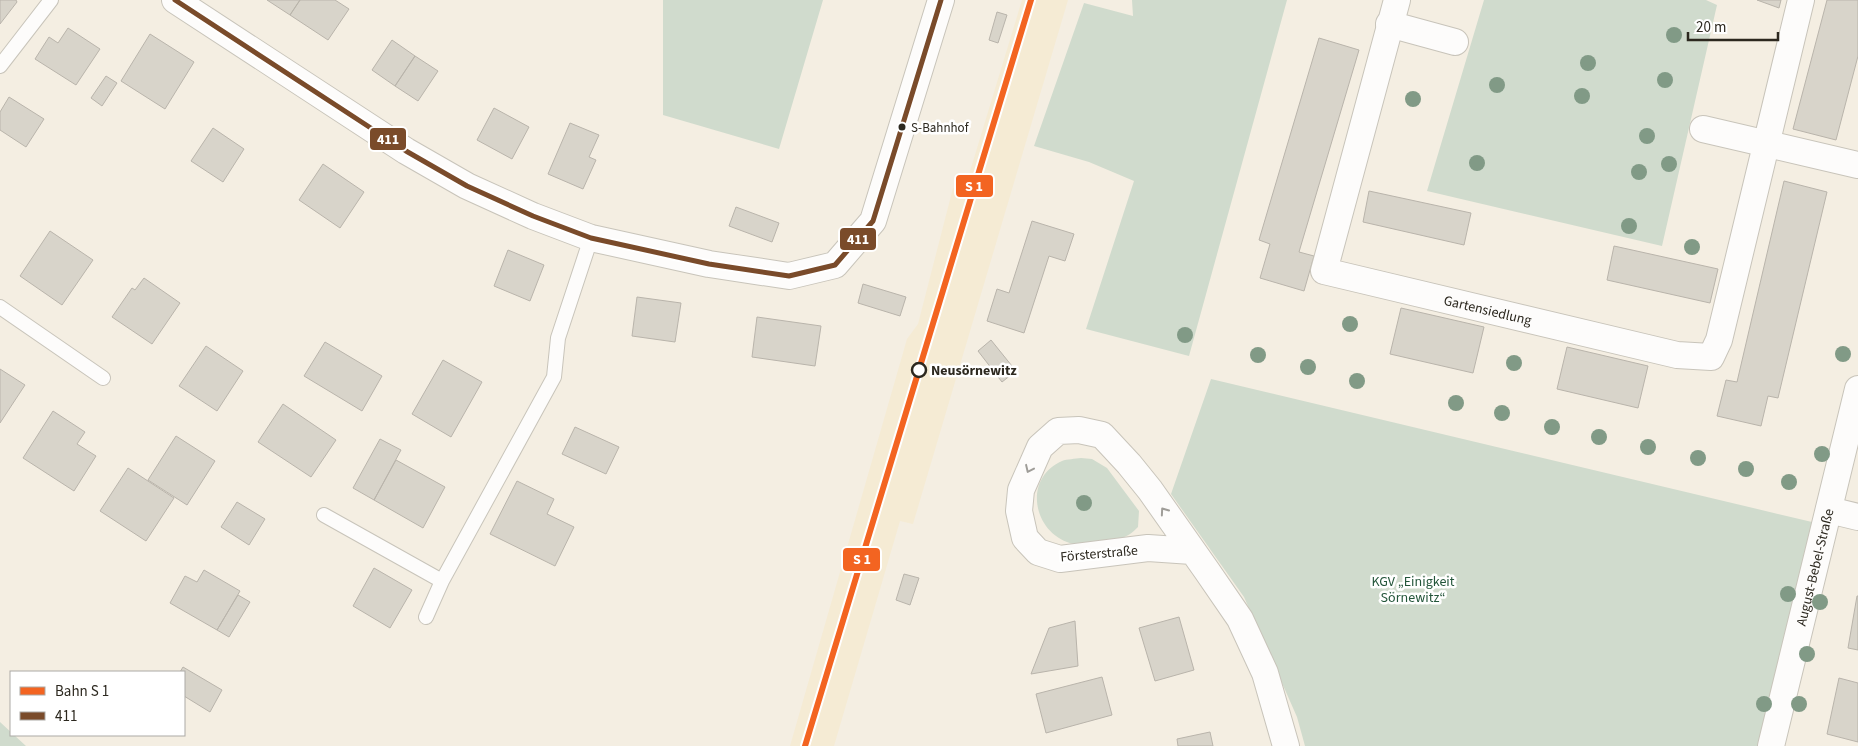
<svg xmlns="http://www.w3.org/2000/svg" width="1858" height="746" font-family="'Source Sans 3',sans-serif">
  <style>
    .built { fill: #f5ebd4 }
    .green { fill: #d0dbcd }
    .building { fill: #d8d4ca; stroke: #b9b4ab }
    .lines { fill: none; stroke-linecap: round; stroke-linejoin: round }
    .service-casing { stroke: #c8c4ba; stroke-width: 16 }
    .minor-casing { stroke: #c8c4ba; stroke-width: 28 }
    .service { stroke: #fdfcfb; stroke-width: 14 }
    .minor { stroke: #fdfcfb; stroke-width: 26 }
    .bus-1-casing { stroke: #fff; stroke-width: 9 }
    .bus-1 { stroke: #7a4b2a; stroke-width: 5 }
    .rail-1-casing { stroke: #fff; stroke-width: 10 }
    .rail-1 { stroke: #f36421; stroke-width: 6 }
    .tree { fill: #819a86 }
    .oneway { stroke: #9f9d98 }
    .bus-dot { fill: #2c281f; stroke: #fff; stroke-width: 2 }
    .stop-dot { fill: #fff; stroke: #2c281f; stroke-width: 2.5 }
    .labels { text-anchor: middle; stroke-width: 5; stroke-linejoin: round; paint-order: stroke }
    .bus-label { font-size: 13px; fill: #2c281f; stroke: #fff; text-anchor: start }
    .street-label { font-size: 14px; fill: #2c281f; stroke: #fff }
    .stop-label { font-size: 14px; font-weight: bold; fill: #2c281f; stroke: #fff; text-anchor: start }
    .park-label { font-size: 14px; fill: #23553a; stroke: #fff }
    .line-badge { stroke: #fff; stroke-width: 2 }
    .badge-label { font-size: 14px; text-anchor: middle; font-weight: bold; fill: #fff }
  </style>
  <rect width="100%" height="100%" fill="#f4eee2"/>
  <path class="built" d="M 1022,0 L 1068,0 L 913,524 L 900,521 L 834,746 L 790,746 L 907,339 L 918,324 L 953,188 L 964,191 Z"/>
  <path class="green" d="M 663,0 L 823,0 L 779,149 L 663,115 Z
    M 1132,0 L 1287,0 L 1189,356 L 1086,329 L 1134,181 L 1089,162 L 1034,146 L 1084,3 L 1133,16 Z
    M 1484,0 L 1706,0 L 1717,5 L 1662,246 L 1427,191 Z
    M 1211,379 L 1812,522 L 1761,746 L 1305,746 L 1297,717 L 1244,597 L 1171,494 Z
    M 1081,458 L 1092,459 L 1107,468 L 1139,511 L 1138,527 C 1127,539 1116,540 1100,542 C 1092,543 1082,546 1074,544 C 1034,536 1021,479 1062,461 C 1067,459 1075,459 1081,458 Z
    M 0,722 L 26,746 L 0,746 Z"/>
  <path class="building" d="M 0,0 L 16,0 L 17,2 L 0,24 Z
    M 267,0 L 300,0 L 290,15 Z
    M 300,0 L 335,0 L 349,9 L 328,40 L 290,15 Z
    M 1757,0 L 1781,0 L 1779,8 Z
    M 1827,0 L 1858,0 L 1858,56 L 1836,140 L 1793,129 Z
    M 997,12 L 1007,15 L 998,43 L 989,40 Z
    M 68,28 L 100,49 L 76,85 L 35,59 L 49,37 L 58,43 Z
    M 150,34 L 194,62 L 165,109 L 121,81 Z
    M 1319,38 L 1359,50 L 1299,252 L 1314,256 L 1304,291 L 1260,278 L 1270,244 L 1259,240 Z
    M 392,40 L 415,56 L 395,86 L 372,70 Z
    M 415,56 L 438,71 L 418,101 L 395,86 Z
    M 106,76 L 117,83 L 102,106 L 91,98 Z
    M 9,97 L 44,119 L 26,147 L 0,130 L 0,112 Z
    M 494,108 L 529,127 L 512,159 L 477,140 Z
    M 570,123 L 599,135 L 589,157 L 596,160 L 583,189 L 548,174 Z
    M 213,128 L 244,149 L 223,182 L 191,161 Z
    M 323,164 L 364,192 L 340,228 L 299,200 Z
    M 1784,181 L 1827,192 L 1778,398 L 1768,396 L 1761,426 L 1717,416 L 1726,380 L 1737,382 Z
    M 1369,191 L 1471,213 L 1464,245 L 1363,222 Z
    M 736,207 L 779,223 L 772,242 L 729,226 Z
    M 1032,221 L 1074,234 L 1065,261 L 1049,256 L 1024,333 L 987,321 L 997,289 L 1009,293 Z
    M 50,231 L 93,260 L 62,305 L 20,276 Z
    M 1614,246 L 1718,269 L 1710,303 L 1607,280 Z
    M 508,250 L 544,265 L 530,301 L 494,286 Z
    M 144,278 L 180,303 L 152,344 L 112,317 L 132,288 L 135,290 Z
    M 863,284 L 906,297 L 900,316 L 858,303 Z
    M 637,297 L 681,303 L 675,342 L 632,336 Z
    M 1401,308 L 1484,327 L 1473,373 L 1390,354 Z
    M 757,317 L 821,326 L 815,366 L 752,357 Z
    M 991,340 L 1016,371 L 1002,382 L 978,351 Z
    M 325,342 L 382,376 L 362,411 L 304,376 Z
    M 206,346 L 243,371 L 217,411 L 179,386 Z
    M 1567,347 L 1648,366 L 1638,408 L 1557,389 Z
    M 443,360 L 482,382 L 451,437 L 412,414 Z
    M 0,369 L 25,385 L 0,423 Z
    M 283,404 L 336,440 L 311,477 L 258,442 Z
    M 53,411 L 85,432 L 77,444 L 96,456 L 74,491 L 23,458 Z
    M 575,427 L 619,447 L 606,474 L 562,454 Z
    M 176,436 L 215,461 L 187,505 L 148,480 Z
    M 380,439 L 401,450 L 374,500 L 353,488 Z
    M 396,460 L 445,487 L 423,528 L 374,500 Z
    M 128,468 L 174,498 L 146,541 L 100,511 Z
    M 517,481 L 554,499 L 547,514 L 574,527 L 555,566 L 490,534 Z
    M 237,502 L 265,519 L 249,545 L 221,527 Z
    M 374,568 L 412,590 L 390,628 L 353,606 Z
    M 204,570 L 240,591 L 217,630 L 170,603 L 185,576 L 197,582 Z
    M 904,574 L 919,578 L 910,605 L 896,600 Z
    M 238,595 L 250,602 L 229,637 L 217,630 Z
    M 1857,596 L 1858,596 L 1858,650 L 1848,648 Z
    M 1179,617 L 1194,670 L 1155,681 L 1139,628 Z
    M 1075,621 L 1078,666 L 1031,674 L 1049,628 Z
    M 183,667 L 222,690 L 210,712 L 184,696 L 184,672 L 180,672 Z
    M 1102,677 L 1112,715 L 1046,733 L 1036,694 Z
    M 1839,678 L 1858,683 L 1858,742 L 1827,734 Z
    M 1210,732 L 1213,746 L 1178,746 L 1177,739 Z"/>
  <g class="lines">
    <g class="service-casing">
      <path id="service" d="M 0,66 L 51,0
        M 0,307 L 103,378
        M 324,515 L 442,581 L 554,377 L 558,338 L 591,238
        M 426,617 L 442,581"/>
    </g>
    <g class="minor-casing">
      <g id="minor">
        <path d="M 175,0 L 406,151 L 467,186 L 533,216 L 591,238 L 709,264 L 789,276 L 835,265 L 873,221 L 941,0"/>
        <path id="s1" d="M 1397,0 L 1324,271 L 1677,355 L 1711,357 L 1719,340 L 1801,0"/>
        <path d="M 1389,24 L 1455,42"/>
        <path d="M 1703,129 L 1858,165"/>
        <path d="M 1829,510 L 1858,517"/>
        <path d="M 1192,551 L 1148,548 L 1060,559 L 1038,552 L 1025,538 L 1019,511 L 1021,490 L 1040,447 L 1058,431 L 1079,430 L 1102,435 L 1129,464 L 1150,490 L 1207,571 L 1240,619 L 1265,673 L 1286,746"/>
        <path id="s2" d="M 1771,746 L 1858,389"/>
      </g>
    </g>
    <use href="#service" class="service"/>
    <use href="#minor" class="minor"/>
    <g class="bus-1-casing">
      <path id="bus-1" d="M 175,0 L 406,151 L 467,186 L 533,216 L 591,238 L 709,264 L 789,276 L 835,265 L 873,221 L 941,0"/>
    </g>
    <use href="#bus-1" class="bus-1"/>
    <g class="rail-1-casing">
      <path id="rail-1" d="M 805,746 L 1031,0"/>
    </g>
    <use href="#rail-1" class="rail-1"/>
  </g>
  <g class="tree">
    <circle cx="1674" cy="35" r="8"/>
    <circle cx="1588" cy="63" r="8"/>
    <circle cx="1665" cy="80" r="8"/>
    <circle cx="1497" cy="85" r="8"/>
    <circle cx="1582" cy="96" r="8"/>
    <circle cx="1413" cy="99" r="8"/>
    <circle cx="1647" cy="136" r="8"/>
    <circle cx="1477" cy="163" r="8"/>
    <circle cx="1669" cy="164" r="8"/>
    <circle cx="1639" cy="172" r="8"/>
    <circle cx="1629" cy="226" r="8"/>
    <circle cx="1692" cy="247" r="8"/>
    <circle cx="1350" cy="324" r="8"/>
    <circle cx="1185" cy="335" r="8"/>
    <circle cx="1843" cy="354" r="8"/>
    <circle cx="1258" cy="355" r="8"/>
    <circle cx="1514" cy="363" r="8"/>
    <circle cx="1308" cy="367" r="8"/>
    <circle cx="1357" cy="381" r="8"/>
    <circle cx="1456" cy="403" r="8"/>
    <circle cx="1502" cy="413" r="8"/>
    <circle cx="1552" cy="427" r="8"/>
    <circle cx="1599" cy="437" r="8"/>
    <circle cx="1648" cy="447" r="8"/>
    <circle cx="1822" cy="454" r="8"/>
    <circle cx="1698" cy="458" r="8"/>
    <circle cx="1746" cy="469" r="8"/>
    <circle cx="1789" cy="482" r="8"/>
    <circle cx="1084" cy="503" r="8"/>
    <circle cx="1788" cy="594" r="8"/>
    <circle cx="1820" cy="602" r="8"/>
    <circle cx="1807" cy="654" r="8"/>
    <circle cx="1764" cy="704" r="8"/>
    <circle cx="1799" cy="704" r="8"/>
  </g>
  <defs><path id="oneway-chevron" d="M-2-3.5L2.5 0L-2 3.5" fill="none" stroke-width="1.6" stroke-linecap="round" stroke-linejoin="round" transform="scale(1.25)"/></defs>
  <g class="oneway">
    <use href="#oneway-chevron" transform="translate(1029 469) rotate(115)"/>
    <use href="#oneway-chevron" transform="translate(1164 511) rotate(-125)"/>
  </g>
  <circle class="bus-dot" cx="902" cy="127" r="4.5"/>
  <circle class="stop-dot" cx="919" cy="370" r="7"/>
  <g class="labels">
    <g class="bus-label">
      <text x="911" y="132">S-Bahnhof</text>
    </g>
    <g class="street-label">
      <text dy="5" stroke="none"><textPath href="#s1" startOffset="449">Gartensiedlung</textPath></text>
      <text transform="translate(1099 553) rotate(-5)" y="5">Försterstraße</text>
      <text dy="5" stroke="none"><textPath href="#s2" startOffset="184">August-Bebel-Straße</textPath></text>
    </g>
    <g class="stop-label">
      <text x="931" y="375">Neusörnewitz</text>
    </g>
    <g class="park-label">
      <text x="1413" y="586">KGV „Einigkeit<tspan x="1413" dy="16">Sörnewitz“</tspan></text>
    </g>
  </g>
  <g class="line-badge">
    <rect x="369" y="127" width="38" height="24" rx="5" fill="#7a4b2a"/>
    <rect x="955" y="174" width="39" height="24" rx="5" fill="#f36421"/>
    <rect x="839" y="227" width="38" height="24" rx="5" fill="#7a4b2a"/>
    <rect x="842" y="547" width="39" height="25" rx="5" fill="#f36421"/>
  </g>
  <g class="badge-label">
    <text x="388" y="144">411</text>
    <text x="974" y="191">S 1</text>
    <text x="858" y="244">411</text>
    <text x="862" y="564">S 1</text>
  </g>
  <rect x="10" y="671" width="175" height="65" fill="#ffffff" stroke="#aba9a5"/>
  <rect x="20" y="687" width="25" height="8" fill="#f36421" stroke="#aba9a5"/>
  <text x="55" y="696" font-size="15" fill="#2c281f">Bahn S 1</text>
  <rect x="20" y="712" width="25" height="8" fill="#7a4b2a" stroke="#aba9a5"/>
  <text x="55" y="721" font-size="15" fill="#2c281f">411</text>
  <path d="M1688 32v8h90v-8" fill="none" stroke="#2c281f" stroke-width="2.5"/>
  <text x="1696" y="32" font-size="15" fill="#2c281f" stroke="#ffffff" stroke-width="4" paint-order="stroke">20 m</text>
</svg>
